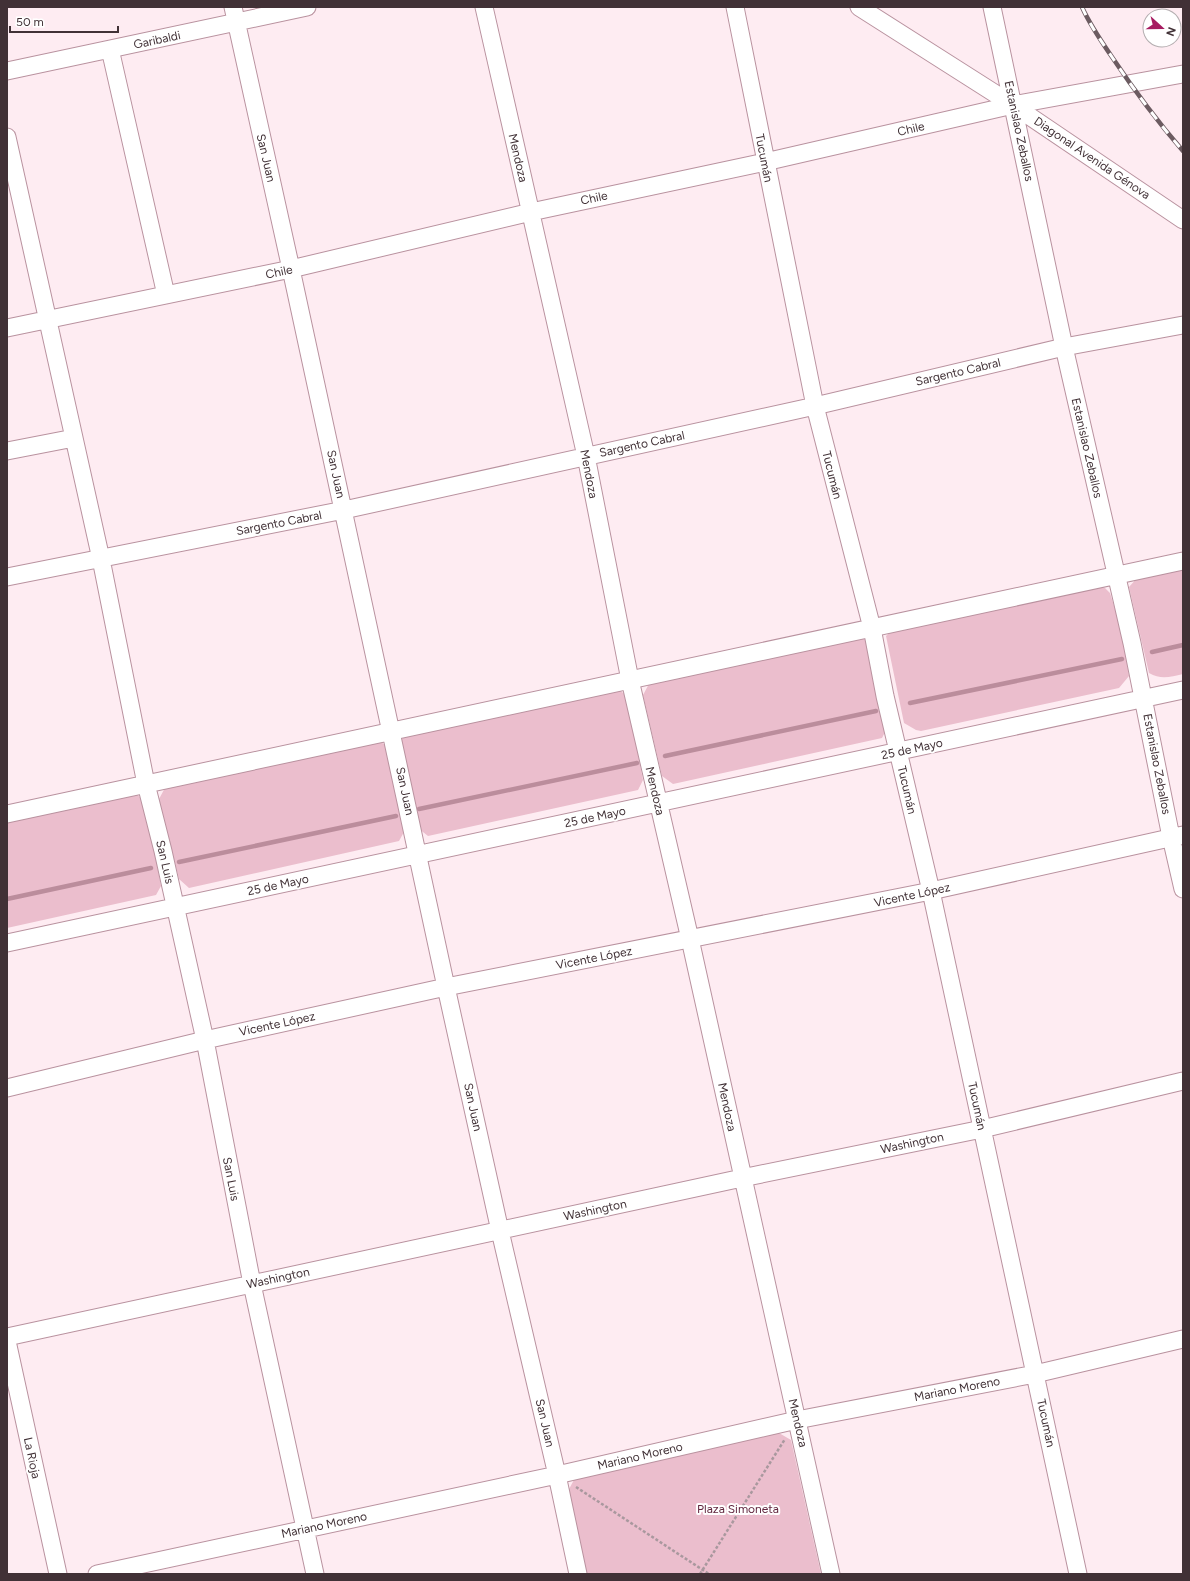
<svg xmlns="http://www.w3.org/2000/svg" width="1190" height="1581" font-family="Figtree,sans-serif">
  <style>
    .green { fill: #ebbecd }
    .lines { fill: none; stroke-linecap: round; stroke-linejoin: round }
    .stream { stroke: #bb8d9c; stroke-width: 4.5 }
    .minor-casing { stroke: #b9929f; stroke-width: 19 }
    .path { stroke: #a9989e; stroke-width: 2.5; stroke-dasharray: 3 2; stroke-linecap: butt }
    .minor { stroke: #fff; stroke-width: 17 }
    .rail-casing { stroke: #6c5b61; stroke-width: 4.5 }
    .rail { stroke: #fff; stroke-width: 3; stroke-dasharray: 9; stroke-linecap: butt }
    .labels { text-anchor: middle; stroke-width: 4; stroke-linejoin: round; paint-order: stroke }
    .street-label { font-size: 12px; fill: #413136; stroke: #fff }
    .park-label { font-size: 12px; fill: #62273f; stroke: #fff }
  </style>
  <rect width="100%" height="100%" fill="#feecf2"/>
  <path class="green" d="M 1183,567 L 1183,674 C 1170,677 1161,680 1149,673 L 1129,587 L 1138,577 Z
    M 1097,586 L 1105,588 L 1110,593 L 1123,635 L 1129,676 L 1119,688 L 921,731 L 916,730 L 904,723 L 886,636 L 893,629 Z
    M 862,636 L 871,644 L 887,728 L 882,738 L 673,784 L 662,776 L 643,695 L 650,682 Z
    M 617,688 L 627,696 L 643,780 L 638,790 L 428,836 L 418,828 L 398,747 L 405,734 Z
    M 378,740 L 388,747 L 404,832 L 399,841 L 189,888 L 179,879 L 159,799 L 166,786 Z
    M 136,794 L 145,801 L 161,886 L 156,895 L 7,928 L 7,820 Z
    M 779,1433 L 791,1440 L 821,1574 L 585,1574 L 568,1491 L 575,1478 Z"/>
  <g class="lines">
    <path class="stream" d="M 1152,652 L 1183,645
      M 910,703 L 1122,659
      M 665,756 L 876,711
      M 419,809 L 637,763
      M 179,862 L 396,816
      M 7,899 L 151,868"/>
    <g class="minor-casing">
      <path id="minor" d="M 233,7 L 291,269 L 446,987 L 500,1231 L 557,1475 L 578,1574
        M 484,7 L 586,456 L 630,680 L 690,939 L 831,1574
        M 735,7 L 815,406 L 872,628 L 885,696 L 931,891 L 1078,1574
        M 859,7 L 1013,105 L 1183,220
        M 992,7 L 1064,347 L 1132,643 L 1171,837 L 1183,889
        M 110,49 L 166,295
        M 7,71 L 307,7
        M 7,137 L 101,559 L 146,784 L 163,851 L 205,1040 L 252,1284 L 315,1574
        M 7,328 L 291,269 L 531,212 L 765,162 L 1013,105 L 1183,74
        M 7,451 L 74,438
        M 7,577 L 344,510 L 815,406 L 1064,347 L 1183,325
        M 7,814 L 1183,561
        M 7,943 L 1183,690
        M 7,1088 L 205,1040 L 446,987 L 931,891 L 1183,835
        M 7,1337 L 742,1178 L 982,1129 L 1183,1081
        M 7,1341 L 58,1574
        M 97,1574 L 557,1475 L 797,1420 L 1035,1374 L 1183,1339"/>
    </g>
    <path class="path" d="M 576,1487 L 709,1574
      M 700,1574 L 785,1439"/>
    <use href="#minor" class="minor"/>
    <g class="rail-casing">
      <path id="rail" d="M 1082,7 C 1090,25 1101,41 1112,57 C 1134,90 1157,121 1183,151"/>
    </g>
    <use href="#rail" class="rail"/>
  </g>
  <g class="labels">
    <g class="street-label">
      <text transform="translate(157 40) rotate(-12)" y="4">Garibaldi</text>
      <text transform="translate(911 129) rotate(-13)" y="4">Chile</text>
      <text transform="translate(1019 131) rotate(78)" y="4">Estanislao Zeballos</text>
      <text transform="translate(266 158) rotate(77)" y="4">San Juan</text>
      <text transform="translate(518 158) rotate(77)" y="4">Mendoza</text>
      <text transform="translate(764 158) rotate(79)" y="4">Tucumán</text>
      <text transform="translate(1092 158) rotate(34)" y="4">Diagonal Avenida Génova</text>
      <text transform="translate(594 198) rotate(-12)" y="4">Chile</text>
      <text transform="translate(279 272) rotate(-12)" y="4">Chile</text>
      <text transform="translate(958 372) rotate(-13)" y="4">Sargento Cabral</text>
      <text transform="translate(642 444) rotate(-12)" y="4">Sargento Cabral</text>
      <text transform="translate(1087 448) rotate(77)" y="4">Estanislao Zeballos</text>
      <text transform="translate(336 474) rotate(78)" y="4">San Juan</text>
      <text transform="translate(589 474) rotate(79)" y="4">Mendoza</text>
      <text transform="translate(832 475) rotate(76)" y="4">Tucumán</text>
      <text transform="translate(279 523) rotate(-11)" y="4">Sargento Cabral</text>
      <text transform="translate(912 749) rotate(-12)" y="4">25 de Mayo</text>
      <text transform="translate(1157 764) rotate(79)" y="4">Estanislao Zeballos</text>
      <text transform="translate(907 790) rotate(77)" y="4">Tucumán</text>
      <text transform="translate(405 791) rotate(78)" y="4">San Juan</text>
      <text transform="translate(655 791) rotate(77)" y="4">Mendoza</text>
      <text transform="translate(595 817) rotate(-12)" y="4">25 de Mayo</text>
      <text transform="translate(165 862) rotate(77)" y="4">San Luis</text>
      <text transform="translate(278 885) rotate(-12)" y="4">25 de Mayo</text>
      <text transform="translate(912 895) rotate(-12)" y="4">Vicente López</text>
      <text transform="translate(594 958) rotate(-11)" y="4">Vicente López</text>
      <text transform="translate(277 1024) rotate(-12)" y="4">Vicente López</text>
      <text transform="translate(977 1106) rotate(78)" y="4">Tucumán</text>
      <text transform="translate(473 1107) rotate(78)" y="4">San Juan</text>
      <text transform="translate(727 1107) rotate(78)" y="4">Mendoza</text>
      <text transform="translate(912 1143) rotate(-12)" y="4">Washington</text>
      <text transform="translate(231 1179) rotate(79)" y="4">San Luis</text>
      <text transform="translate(595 1210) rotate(-12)" y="4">Washington</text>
      <text transform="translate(278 1278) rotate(-12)" y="4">Washington</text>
      <text transform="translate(957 1389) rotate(-11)" y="4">Mariano Moreno</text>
      <text transform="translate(545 1423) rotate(77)" y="4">San Juan</text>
      <text transform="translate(798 1423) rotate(77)" y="4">Mendoza</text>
      <text transform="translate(1046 1423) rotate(78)" y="4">Tucumán</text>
      <text transform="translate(640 1456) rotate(-13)" y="4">Mariano Moreno</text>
      <text transform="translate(32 1458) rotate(78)" y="4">La Rioja</text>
      <text transform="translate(324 1525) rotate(-12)" y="4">Mariano Moreno</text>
    </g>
    <g class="park-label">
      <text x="738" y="1513">Plaza Simoneta</text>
    </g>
  </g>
  <rect width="1190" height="1581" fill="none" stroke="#413136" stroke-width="16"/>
  <g transform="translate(1162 28) rotate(111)"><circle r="19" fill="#ffffff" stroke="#b3adaf"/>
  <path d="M0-3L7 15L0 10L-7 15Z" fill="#a61b60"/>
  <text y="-6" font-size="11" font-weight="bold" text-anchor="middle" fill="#413136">N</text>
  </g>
  <path d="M10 26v6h108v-6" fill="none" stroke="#413136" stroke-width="2"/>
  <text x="16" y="26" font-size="12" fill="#413136" stroke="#ffffff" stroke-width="3" paint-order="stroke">50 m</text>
</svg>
